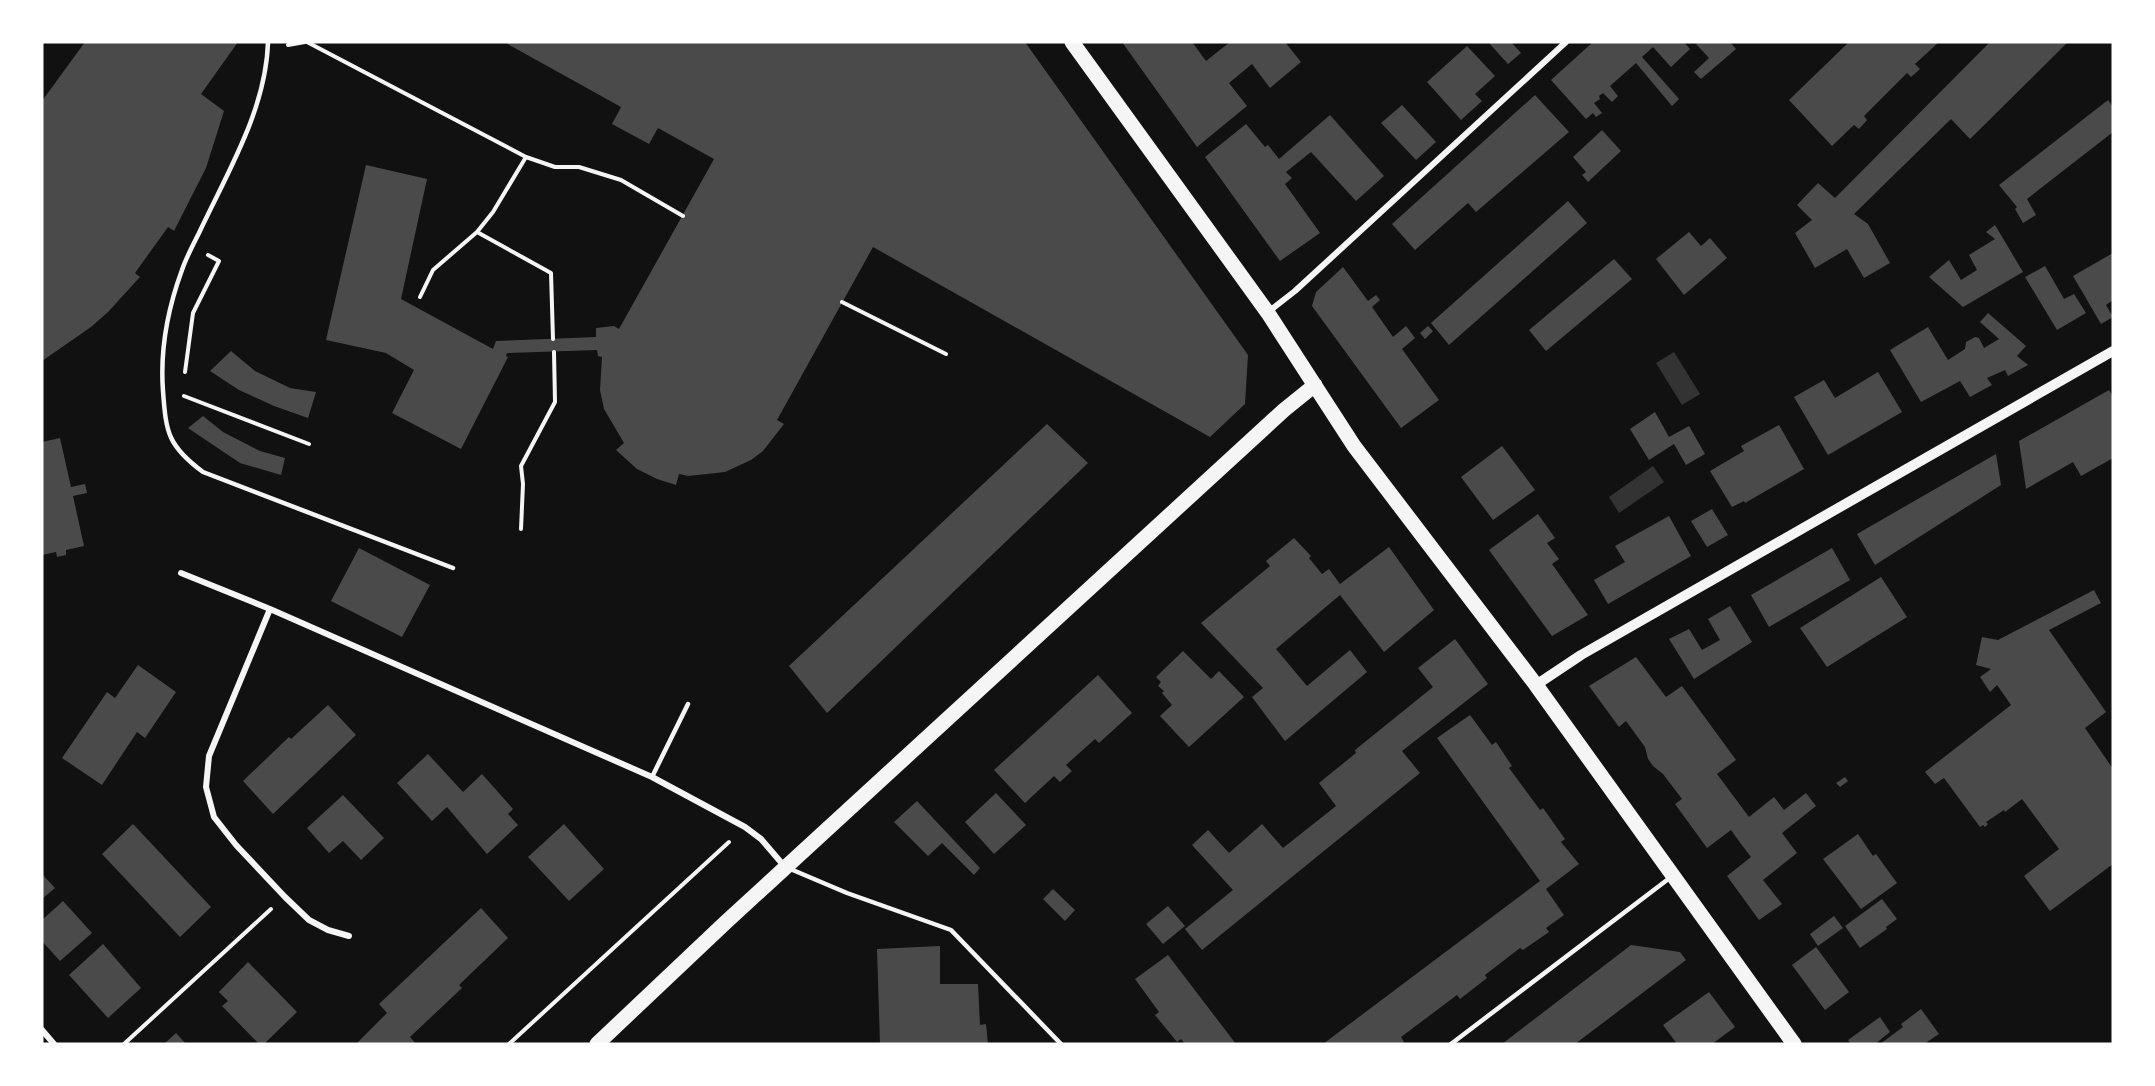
<svg xmlns="http://www.w3.org/2000/svg" width="2155" height="1086" font-family="'Titillium Web',sans-serif">
  <style>
    .water { fill: #333 }
    .building { fill: #4a4a4a }
    .lines { fill: none; stroke-linecap: round; stroke-linejoin: round }
    .path { stroke: #f5f5f5; stroke-width: 4 }
    .service { stroke: #f5f5f5; stroke-width: 4.5 }
    .minor { stroke: #f5f5f5; stroke-width: 6 }
    .tertiary { stroke: #f5f5f5; stroke-width: 10 }
    .primary { stroke: #f5f5f5; stroke-width: 15 }
  </style>
  <rect width="100%" height="100%" fill="#111"/>
  <path class="water" d="M 1674,352 L 1700,394 L 1682,405 L 1656,363 Z
    M 1653,466 L 1664,482 L 1619,513 L 1609,497 Z"/>
  <path class="building" d="M 85,42 L 238,42 L 201,94 L 224,111 L 206,168 L 174,231 L 168,227 L 135,273 L 140,277 L 108,312 L 91,327 L 42,361 L 42,101 Z
    M 504,42 L 1025,42 L 1248,355 L 1245,404 L 1210,437 L 873,247 L 777,420 L 784,424 L 763,451 L 751,460 L 725,472 L 688,476 L 679,474 L 676,485 L 657,479 L 637,469 L 616,450 L 624,443 L 604,409 L 600,390 L 602,357 L 598,356 L 597,350 L 507,353 L 506,356 L 508,357 L 461,449 L 392,413 L 414,370 L 386,353 L 326,340 L 366,165 L 427,179 L 401,299 L 493,349 L 496,341 L 596,337 L 596,328 L 614,326 L 619,329 L 714,159 L 658,128 L 649,144 L 612,124 L 621,107 Z
    M 1122,42 L 1192,42 L 1206,61 L 1230,42 L 1285,42 L 1301,62 L 1270,88 L 1252,64 L 1229,83 L 1247,106 L 1197,147 Z
    M 1488,42 L 1511,42 L 1521,53 L 1508,64 Z
    M 1593,42 L 1684,42 L 1690,49 L 1671,67 L 1653,47 L 1642,57 L 1679,99 L 1672,106 L 1636,63 L 1610,86 L 1618,96 L 1612,102 L 1603,93 L 1599,96 L 1600,99 L 1594,103 L 1602,113 L 1596,117 L 1593,113 L 1586,119 L 1551,80 Z
    M 1699,42 L 1730,42 L 1736,49 L 1701,79 L 1694,72 L 1709,58 L 1696,44 Z
    M 1849,42 L 1939,42 L 1915,64 L 1920,69 L 1911,77 L 1907,73 L 1864,116 L 1867,120 L 1859,129 L 1854,125 L 1832,146 L 1789,100 Z
    M 1990,42 L 2068,42 L 1970,139 L 1951,119 L 1854,214 L 1868,224 L 1890,263 L 1864,278 L 1847,249 L 1815,268 L 1795,233 L 1812,220 L 1797,205 L 1818,183 L 1835,198 Z
    M 1467,46 L 1495,76 L 1475,94 L 1482,101 L 1461,120 L 1427,82 Z
    M 1535,95 L 1569,132 L 1476,212 L 1468,203 L 1415,250 L 1392,224 Z
    M 2108,100 L 2113,107 L 2113,132 L 2027,199 L 2036,215 L 2023,223 L 2015,209 L 2017,207 L 1999,185 Z
    M 1402,105 L 1436,142 L 1416,160 L 1381,123 Z
    M 1330,115 L 1384,176 L 1356,201 L 1311,152 L 1286,172 L 1292,178 L 1285,184 L 1320,233 L 1280,261 L 1205,157 L 1246,124 L 1265,147 L 1268,145 L 1279,159 Z
    M 1602,130 L 1621,151 L 1588,182 L 1582,175 L 1586,172 L 1573,157 Z
    M 1568,201 L 1587,223 L 1449,345 L 1431,323 Z
    M 1995,225 L 2023,272 L 1963,307 L 1929,277 L 1949,260 L 1961,280 L 1977,270 L 1969,255 L 1995,239 L 1986,232 Z
    M 1689,232 L 1701,246 L 1710,238 L 1727,258 L 1684,295 L 1656,259 Z
    M 2113,253 L 2113,300 L 2106,305 L 2113,317 L 2101,324 L 2073,276 Z
    M 1614,259 L 1632,279 L 1546,351 L 1529,330 Z
    M 2045,266 L 2064,299 L 2074,294 L 2086,313 L 2057,330 L 2025,277 Z
    M 1343,267 L 1368,301 L 1376,295 L 1380,300 L 1372,307 L 1393,337 L 1406,326 L 1415,338 L 1402,349 L 1439,400 L 1401,428 L 1312,306 L 1316,292 Z
    M 1988,313 L 2026,346 L 2017,356 L 2028,365 L 2008,376 L 2005,370 L 1987,378 L 1992,385 L 1970,397 L 1960,381 L 1921,402 L 1890,350 L 1928,327 L 1948,360 L 1965,349 L 1966,342 L 1975,337 L 1979,338 L 1984,348 L 1999,339 L 1980,322 Z
    M 1428,326 L 1433,331 L 1425,339 L 1420,333 Z
    M 231,351 L 255,371 L 290,388 L 316,392 L 308,418 L 274,406 L 239,390 L 210,371 Z
    M 1878,372 L 1902,412 L 1828,455 L 1794,397 L 1824,380 L 1835,398 Z
    M 2109,390 L 2113,397 L 2113,458 L 2081,476 L 2073,462 L 2026,489 L 2019,441 Z
    M 1655,412 L 1669,437 L 1689,426 L 1705,454 L 1686,465 L 1674,444 L 1649,460 L 1630,429 Z
    M 203,416 L 223,432 L 260,451 L 285,458 L 281,475 L 240,463 L 188,428 Z
    M 1047,424 L 1088,463 L 827,713 L 789,666 Z
    M 1779,425 L 1804,469 L 1745,503 L 1744,501 L 1732,507 L 1710,471 L 1744,451 L 1741,446 Z
    M 60,438 L 71,487 L 85,484 L 87,493 L 73,496 L 84,546 L 66,550 L 66,555 L 57,557 L 56,552 L 42,555 L 42,442 Z
    M 1502,446 L 1535,490 L 1493,520 L 1461,477 Z
    M 1996,454 L 2001,485 L 1875,565 L 1857,534 Z
    M 1712,509 L 1728,535 L 1707,547 L 1691,521 Z
    M 1538,514 L 1555,538 L 1547,543 L 1559,559 L 1552,564 L 1588,615 L 1552,636 L 1489,550 Z
    M 1669,516 L 1691,556 L 1608,604 L 1594,580 L 1625,562 L 1615,546 Z
    M 1294,538 L 1311,556 L 1309,558 L 1322,574 L 1329,569 L 1340,584 L 1389,547 L 1434,610 L 1384,652 L 1340,595 L 1276,649 L 1307,686 L 1350,650 L 1367,672 L 1285,741 L 1252,697 L 1263,688 L 1201,623 L 1270,566 L 1266,561 Z
    M 359,548 L 430,585 L 402,637 L 331,601 Z
    M 1832,548 L 1850,580 L 1769,627 L 1751,595 Z
    M 1881,577 L 1907,617 L 1827,667 L 1800,628 Z
    M 2094,590 L 2101,603 L 2049,630 L 2106,712 L 2085,728 L 2113,769 L 2113,864 L 2050,911 L 2024,876 L 2059,849 L 2022,799 L 2005,812 L 2004,810 L 1986,822 L 1988,824 L 1985,827 L 1983,825 L 1980,827 L 1944,778 L 1935,784 L 1925,772 L 2011,705 L 1997,685 L 1990,692 L 1980,677 L 1991,669 L 1976,665 L 1982,637 L 1998,640 Z
    M 1730,606 L 1752,642 L 1694,679 L 1669,639 L 1689,629 L 1702,650 L 1720,640 L 1708,619 Z
    M 1455,639 L 1488,684 L 1402,751 L 1420,773 L 1202,950 L 1185,929 L 1233,890 L 1192,845 L 1208,830 L 1229,853 L 1262,824 L 1283,848 L 1336,806 L 1319,783 L 1356,753 L 1355,750 L 1433,687 L 1418,668 Z
    M 1183,651 L 1211,679 L 1219,671 L 1244,697 L 1189,747 L 1160,716 L 1172,705 L 1162,693 L 1164,691 L 1158,686 L 1161,682 L 1156,677 Z
    M 1636,657 L 1666,697 L 1682,686 L 1736,760 L 1717,774 L 1749,817 L 1774,797 L 1784,810 L 1806,793 L 1816,806 L 1782,833 L 1797,853 L 1763,880 L 1782,904 L 1759,920 L 1727,876 L 1751,857 L 1741,844 L 1731,830 L 1707,848 L 1675,804 L 1682,799 L 1663,774 L 1653,766 L 1648,759 L 1645,747 L 1626,721 L 1619,727 L 1589,686 Z
    M 138,665 L 176,692 L 145,738 L 137,732 L 102,785 L 62,758 L 107,692 L 115,698 Z
    M 1098,675 L 1132,713 L 1099,743 L 1095,739 L 1066,765 L 1072,771 L 1060,782 L 1054,776 L 1025,803 L 994,770 Z
    M 328,705 L 356,735 L 273,814 L 243,781 L 289,737 L 291,739 Z
    M 1470,715 L 1492,745 L 1496,742 L 1512,766 L 1509,768 L 1540,810 L 1543,808 L 1565,839 L 1561,842 L 1579,864 L 1546,889 L 1564,915 L 1546,928 L 1549,932 L 1523,950 L 1520,948 L 1485,975 L 1487,978 L 1460,999 L 1457,995 L 1401,1037 L 1404,1042 L 1401,1044 L 1323,1044 L 1540,881 L 1437,738 Z
    M 428,754 L 463,792 L 482,774 L 513,809 L 508,814 L 518,825 L 487,854 L 447,807 L 432,821 L 397,783 Z
    M 1845,777 L 1848,781 L 1840,787 L 1836,783 Z
    M 996,793 L 1026,825 L 994,854 L 965,822 Z
    M 343,795 L 384,838 L 361,860 L 343,841 L 329,853 L 307,828 Z
    M 917,801 L 980,868 L 974,875 L 942,843 L 928,856 L 894,822 Z
    M 133,824 L 211,907 L 180,937 L 102,854 Z
    M 564,824 L 604,869 L 569,901 L 528,857 Z
    M 1858,834 L 1873,856 L 1876,854 L 1897,883 L 1861,909 L 1823,859 Z
    M 42,874 L 55,888 L 42,899 Z
    M 1053,889 L 1075,910 L 1065,921 L 1043,899 Z
    M 1882,899 L 1897,919 L 1886,927 L 1887,929 L 1860,948 L 1845,926 Z
    M 63,901 L 92,933 L 60,961 L 42,941 L 42,920 Z
    M 1168,906 L 1185,926 L 1163,944 L 1146,924 Z
    M 481,908 L 508,938 L 459,985 L 462,988 L 410,1037 L 416,1044 L 356,1044 L 387,1013 L 379,1004 Z
    M 1834,916 L 1843,928 L 1818,946 L 1810,934 Z
    M 103,944 L 141,988 L 108,1018 L 69,975 Z
    M 1631,945 L 1680,952 L 1686,960 L 1575,1044 L 1502,1044 Z
    M 940,946 L 940,984 L 978,984 L 980,1025 L 986,1024 L 988,1044 L 880,1044 L 877,949 Z
    M 1816,947 L 1849,992 L 1825,1010 L 1792,965 Z
    M 1168,955 L 1236,1044 L 1185,1044 L 1181,1039 L 1177,1042 L 1155,1015 L 1159,1012 L 1135,979 Z
    M 248,962 L 297,1012 L 264,1044 L 259,1044 L 222,1006 L 228,1001 L 219,992 Z
    M 1709,992 L 1735,1027 L 1712,1044 L 1677,1044 L 1663,1025 Z
    M 1921,1009 L 1939,1034 L 1924,1044 L 1880,1044 L 1903,1027 L 1901,1024 Z
    M 1880,1017 L 1890,1032 L 1875,1044 L 1851,1044 L 1848,1040 Z
    M 176,1033 L 186,1044 L 164,1044 Z"/>
  <g class="lines">
    <path class="path" d="M 307,42 L 526,157 L 555,167 L 579,167 L 621,180 L 683,216
      M 288,45 L 305,42
      M 477,232 L 551,273 L 553,339
      M 420,297 L 433,270 L 477,232 L 493,212 L 526,157
      M 842,302 L 946,354
      M 185,372 L 193,313 L 219,261 L 208,255
      M 184,396 L 309,444
      M 521,529 L 523,484 L 521,466 L 555,402 L 554,352
      M 124,1044 L 271,909
      M 509,1044 L 729,842"/>
    <path class="service" d="M 268,42 C 266,110 227,173 199,233 C 193,245 186,258 182,270 C 168,308 160,351 163,391 C 166,433 168,446 203,472 L 453,568
      M 652,777 L 688,704
      M 788,868 L 847,893 L 951,930 L 1061,1044
      M 1451,1044 L 1671,877"/>
    <path class="minor" d="M 1268,312 L 1295,291 L 1566,42
      M 181,573 L 270,609 L 652,777 L 745,827 L 761,839 L 785,867
      M 270,609 L 209,756 L 206,787 L 214,817 L 236,845 L 285,897 L 309,920 L 328,930 L 349,936
      M 42,1030 L 54,1044"/>
    <path class="tertiary" d="M 1536,685 L 1581,655 L 2113,351"/>
    <path class="primary" d="M 1072,42 L 1268,313 L 1354,446 L 1536,685 L 1794,1044
      M 597,1044 L 726,922 L 1284,410 L 1315,385"/>
  </g>
  <rect width="2155" height="1086" fill="none" stroke="#ffffff" stroke-width="87"/>
</svg>
